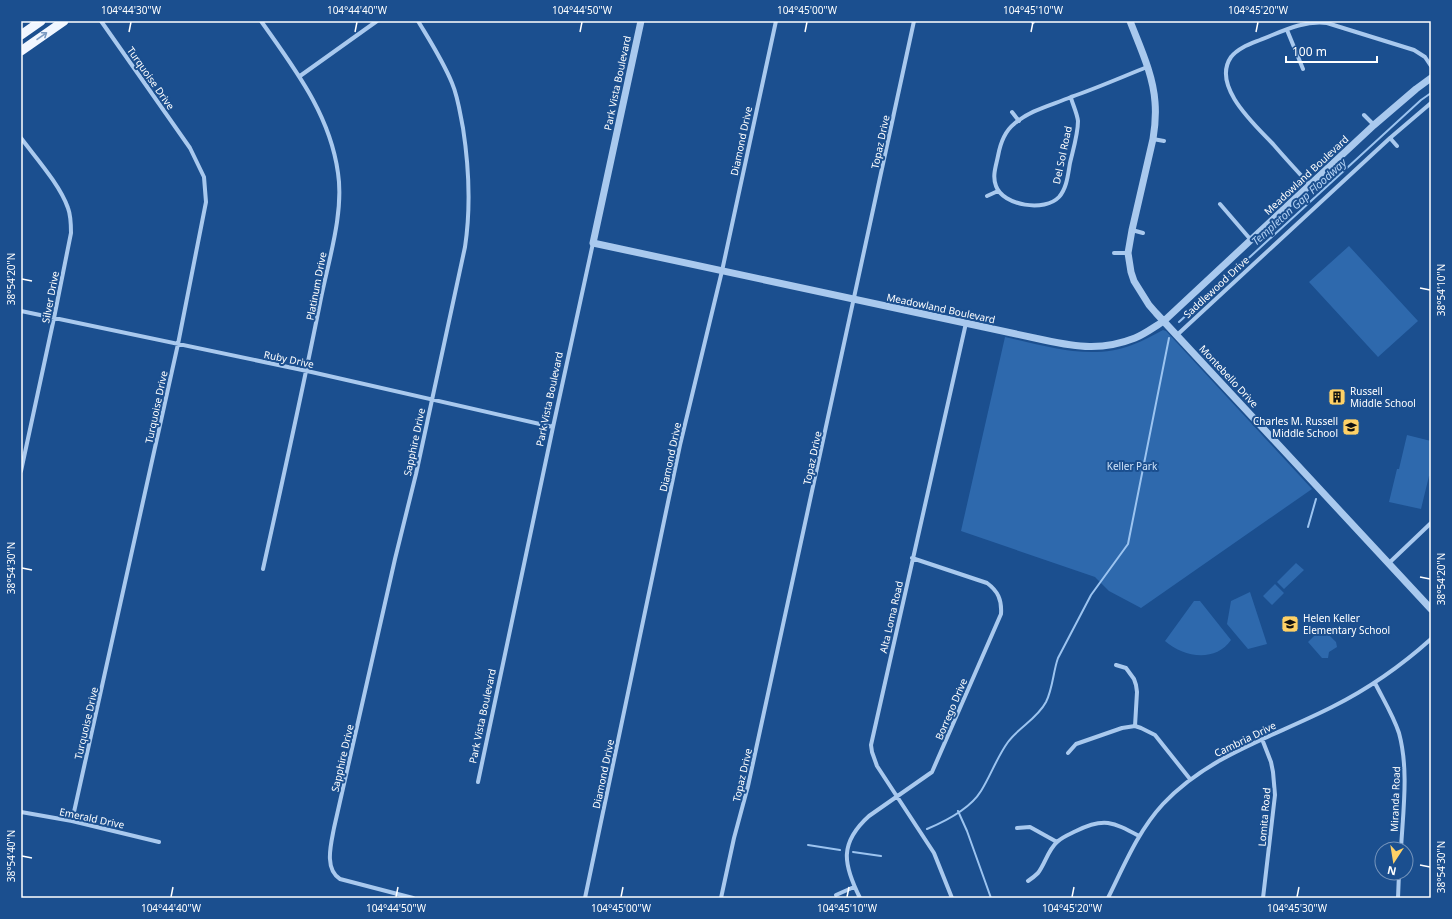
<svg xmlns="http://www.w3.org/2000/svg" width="1452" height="919" font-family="'Noto Sans',sans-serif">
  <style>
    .green { fill: #2e69ad }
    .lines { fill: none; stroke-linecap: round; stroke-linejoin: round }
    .stream { stroke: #9cc4f0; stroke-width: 2 }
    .minor { stroke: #a9c9ee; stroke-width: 4 }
    .tertiary { stroke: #a9c9ee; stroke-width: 7 }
    .primary { stroke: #f0f6ff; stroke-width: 9 }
    .oneway { stroke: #7b9ac1 }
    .ticks { fill: none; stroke: #fff; stroke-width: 1.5 }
    .labels { text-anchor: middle; stroke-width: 4; stroke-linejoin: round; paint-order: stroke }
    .street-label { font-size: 10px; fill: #fff; stroke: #1b4f8f }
    .poi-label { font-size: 10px; fill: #fff; stroke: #1b4f8f; text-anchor: start }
    .park-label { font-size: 10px; fill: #cfe3fa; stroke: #1b4f8f }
    .water-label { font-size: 11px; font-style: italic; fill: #b5d3f5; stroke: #1b4f8f }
    .neatline { fill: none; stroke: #fff; stroke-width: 1.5 }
    .ticks-label { font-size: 10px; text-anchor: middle; fill: #fff }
  </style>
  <rect width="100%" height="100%" fill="#1b4f8f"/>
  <path class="green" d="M 1349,246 L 1418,321 L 1378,357 L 1309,282 Z
    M 1163,330 L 1166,331 L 1312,489 L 1141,608 L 1109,591 L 1095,577 L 961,531 L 1005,337 C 1047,346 1091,361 1132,345 C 1143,341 1153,335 1163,330 Z
    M 1407,435 L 1431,441 L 1431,476 L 1429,476 L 1421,509 L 1389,502 L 1397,469 L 1399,469 Z
    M 1296,563 L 1304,570 L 1284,589 L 1277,582 Z
    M 1275,584 L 1284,593 L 1272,605 L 1263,596 Z
    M 1250,592 L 1267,644 L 1248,649 L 1227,624 L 1231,601 Z
    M 1194,601 L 1200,601 L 1231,640 C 1215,663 1183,657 1165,641 Z
    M 1322,628 L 1336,642 L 1337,647 L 1329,652 L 1328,658 L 1322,658 L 1308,642 Z"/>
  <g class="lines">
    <path class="stream" d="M 1179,322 L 1421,100 L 1431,93
      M 1308,527 L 1316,499
      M 958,811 L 967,831 L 991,898
      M 927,829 C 946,821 970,809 981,791 C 991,775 997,757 1008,742 C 1019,727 1037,719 1046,702 C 1053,688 1053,672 1058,658 L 1091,595 L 1128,544 L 1169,338
      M 808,845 L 840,850
      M 853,852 L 881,856"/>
    <path class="minor" d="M 261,21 C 294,68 330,114 338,173 C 344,212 329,259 321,298 C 303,389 283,479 263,569
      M 1033,21 L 1033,22
      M 1287,30 L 1303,69
      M 300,76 L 377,21
      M 1071,98 C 1073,105 1077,113 1078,121 C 1078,134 1073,150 1070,163 C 1068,174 1067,188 1059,197 C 1045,212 1003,206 996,186 C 992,176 996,166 998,156 C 1000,145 1004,132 1014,124 C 1030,110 1052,105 1071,97 C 1097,88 1122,77 1147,67
      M 1012,112 L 1019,121
      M 1364,115 L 1374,125
      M 21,138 C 36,158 60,185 68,208 C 71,216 71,225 71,233 L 54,318 L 21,471
      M 1390,138 L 1397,146
      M 1153,139 L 1164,141
      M 1310,185 C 1297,171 1285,158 1273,144 C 1255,125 1211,86 1231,57 C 1238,48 1250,44 1260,40 C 1281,32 1303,20 1327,23 L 1414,50 L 1425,57 L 1431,66
      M 987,196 L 998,191
      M 1220,204 L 1251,240
      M 1132,230 L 1143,233
      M 1114,253 L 1128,253
      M 21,311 L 307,371 L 553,427
      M 1177,335 L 1390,138 L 1431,103
      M 1389,563 L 1431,523
      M 1116,665 L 1126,668 L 1134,679 L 1136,685 L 1137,692 L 1135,726
      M 1375,683 C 1383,699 1393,715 1399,733 C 1409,770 1403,811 1401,849
      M 1262,739 L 1271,762 L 1273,772 L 1275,795 L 1263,898
      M 1068,753 L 1076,744 L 1122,728 L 1135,726 L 1141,728 L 1155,735 L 1190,779
      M 478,782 L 553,427 L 593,243
      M 21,812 L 72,821 L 159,842
      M 72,821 L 178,344 L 206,202 L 204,177 L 190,148 L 101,21
      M 1017,828 L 1030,827 L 1057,842
      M 1028,881 C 1031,879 1035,876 1038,873 C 1045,864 1048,850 1057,842 C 1062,837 1070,834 1076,831 C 1104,817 1113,822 1139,836
      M 836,895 L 854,887
      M 413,898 L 340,879 C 324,869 331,844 334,828 L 395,559 L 416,474 L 465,247 C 471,207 469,167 463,128 C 460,113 458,97 452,83 C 443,61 430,41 418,21
      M 585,898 L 680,445 L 722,271 L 776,21
      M 721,898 L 734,838 L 748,786 L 914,21
      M 860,898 C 843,864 839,843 869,816 L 932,772 L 1001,614 C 1002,600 998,591 987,583 L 912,558
      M 952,898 L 934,853 L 877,766 L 872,752 L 871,745 L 966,323
      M 1108,898 C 1124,866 1138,831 1163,804 C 1209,755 1273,737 1332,707 C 1368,689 1401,666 1431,639
      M 1398,898 L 1399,873"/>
    <path class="tertiary" d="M 641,21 L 593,243 L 1044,340 C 1077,347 1102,351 1135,338 C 1145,334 1154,327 1164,321 L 1374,125 L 1416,89 L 1431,78
      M 1130,21 C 1140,47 1153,74 1155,102 C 1156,114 1155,127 1153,139 L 1132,230 L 1128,253 L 1131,272 L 1134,281 L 1149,305 L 1156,313 L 1431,609"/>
    <path class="primary" d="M 21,35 L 41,21
      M 21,51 L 64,21"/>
  </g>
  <defs><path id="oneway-shaft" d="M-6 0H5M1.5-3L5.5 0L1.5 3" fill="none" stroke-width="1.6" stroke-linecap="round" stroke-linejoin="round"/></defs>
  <use class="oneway" href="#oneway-shaft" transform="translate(42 36) rotate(-35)"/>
  <path class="ticks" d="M 129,32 L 131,22M 355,32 L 357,22M 580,32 L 582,22M 805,32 L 807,22M 1031,32 L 1033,22M 1256,32 L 1258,22M 22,279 L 32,281M 1420,288 L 1430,290M 22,568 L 32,570M 1420,577 L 1430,579M 22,856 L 32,858M 1420,865 L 1430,867M 171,897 L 173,887M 396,897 L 398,887M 621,897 L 623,887M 847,897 L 849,887M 1072,897 L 1074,887M 1297,897 L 1299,887"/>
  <defs>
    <g id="building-square" transform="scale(0.9)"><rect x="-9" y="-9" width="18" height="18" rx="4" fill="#ffd166" stroke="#1b4f8f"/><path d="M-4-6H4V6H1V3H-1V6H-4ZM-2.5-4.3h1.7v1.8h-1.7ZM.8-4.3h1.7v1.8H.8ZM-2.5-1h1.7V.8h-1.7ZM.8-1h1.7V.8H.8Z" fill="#111"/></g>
    <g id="school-square" transform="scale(0.9)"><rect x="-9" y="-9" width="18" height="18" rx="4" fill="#ffd166" stroke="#1b4f8f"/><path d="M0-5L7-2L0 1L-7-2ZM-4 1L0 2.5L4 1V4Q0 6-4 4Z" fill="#111"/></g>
  </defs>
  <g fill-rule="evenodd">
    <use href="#building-square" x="1337" y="397"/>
    <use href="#school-square" x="1351" y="427"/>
    <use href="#school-square" x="1290" y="624"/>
  </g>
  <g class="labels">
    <g class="street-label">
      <text transform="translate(151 78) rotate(55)" y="4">Turquoise Drive</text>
      <text transform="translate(617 83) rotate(-78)" y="4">Park Vista Boulevard</text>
      <text transform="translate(741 141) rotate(-78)" y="4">Diamond Drive</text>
      <text transform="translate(880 142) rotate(-78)" y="4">Topaz Drive</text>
      <text transform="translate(1062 155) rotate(-78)" y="4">Del Sol Road</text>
      <text transform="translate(1306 175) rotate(-43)" y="4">Meadowland Boulevard</text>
      <text transform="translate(316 286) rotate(-79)" y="4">Platinum Drive</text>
      <text transform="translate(1216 287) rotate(-43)" y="4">Saddlewood Drive</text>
      <text transform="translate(50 297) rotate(-79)" y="4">Silver Drive</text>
      <text transform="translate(941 308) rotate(12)" y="4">Meadowland Boulevard</text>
      <text transform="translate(289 359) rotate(12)" y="4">Ruby Drive</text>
      <text transform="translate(1229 376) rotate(47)" y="4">Montebello Drive</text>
      <text transform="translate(549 399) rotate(-78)" y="4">Park Vista Boulevard</text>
      <text transform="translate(156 407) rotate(-78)" y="4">Turquoise Drive</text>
      <text transform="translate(414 442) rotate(-78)" y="4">Sapphire Drive</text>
      <text transform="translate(670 457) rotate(-78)" y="4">Diamond Drive</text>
      <text transform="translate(812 458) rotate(-78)" y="4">Topaz Drive</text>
      <text transform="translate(891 617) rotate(-77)" y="4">Alta Loma Road</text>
      <text transform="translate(951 709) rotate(-67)" y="4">Borrego Drive</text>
      <text transform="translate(482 716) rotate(-78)" y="4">Park Vista Boulevard</text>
      <text transform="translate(86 723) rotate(-77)" y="4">Turquoise Drive</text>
      <text transform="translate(1245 739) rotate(-26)" y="4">Cambria Drive</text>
      <text transform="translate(342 758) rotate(-77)" y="4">Sapphire Drive</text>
      <text transform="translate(603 774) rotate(-78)" y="4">Diamond Drive</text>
      <text transform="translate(742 775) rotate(-77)" y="4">Topaz Drive</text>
      <text transform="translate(1395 799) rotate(-88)" y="4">Miranda Road</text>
      <text transform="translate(1264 817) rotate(-85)" y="4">Lomita Road</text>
      <text transform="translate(92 818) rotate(12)" y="4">Emerald Drive</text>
    </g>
    <g class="poi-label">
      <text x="1350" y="395">Russell<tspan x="1350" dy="12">Middle School</tspan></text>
      <text x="1338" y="425" text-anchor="end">Charles M. Russell<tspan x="1338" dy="12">Middle School</tspan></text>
      <text x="1303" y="622">Helen Keller<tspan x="1303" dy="12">Elementary School</tspan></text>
    </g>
    <g class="park-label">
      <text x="1132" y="470">Keller Park</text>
    </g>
    <g class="water-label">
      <text transform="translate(1299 202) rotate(-42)" y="4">Templeton Gap Floodway</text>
    </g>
  </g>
  <rect width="1452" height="919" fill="none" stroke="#1b4f8f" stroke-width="44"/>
  <g transform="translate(1394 861) rotate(192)"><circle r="19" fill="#1b4f8f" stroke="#7695bc"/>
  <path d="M0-3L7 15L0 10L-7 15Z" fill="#ffd166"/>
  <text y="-6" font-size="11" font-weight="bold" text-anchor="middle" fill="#ffffff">N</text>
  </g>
  <path d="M1286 56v6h91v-6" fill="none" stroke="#ffffff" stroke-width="2"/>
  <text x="1292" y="56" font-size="12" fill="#ffffff" stroke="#1b4f8f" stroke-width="3" paint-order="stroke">100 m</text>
  <rect x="22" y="22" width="1408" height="875" class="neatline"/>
  <g class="ticks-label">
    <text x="131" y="14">104°44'30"W</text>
    <text x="357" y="14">104°44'40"W</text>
    <text x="582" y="14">104°44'50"W</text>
    <text x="807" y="14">104°45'00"W</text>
    <text x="1033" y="14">104°45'10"W</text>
    <text x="1258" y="14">104°45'20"W</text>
    <text transform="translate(11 279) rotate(-90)" y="4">38°54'20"N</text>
    <text transform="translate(1441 290) rotate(-90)" y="4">38°54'10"N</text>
    <text transform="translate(11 568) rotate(-90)" y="4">38°54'30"N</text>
    <text transform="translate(1441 579) rotate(-90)" y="4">38°54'20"N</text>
    <text transform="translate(11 856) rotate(-90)" y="4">38°54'40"N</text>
    <text transform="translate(1441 867) rotate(-90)" y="4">38°54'30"N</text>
    <text x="171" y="912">104°44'40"W</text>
    <text x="396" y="912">104°44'50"W</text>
    <text x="621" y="912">104°45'00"W</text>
    <text x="847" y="912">104°45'10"W</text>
    <text x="1072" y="912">104°45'20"W</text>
    <text x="1297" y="912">104°45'30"W</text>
  </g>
</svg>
